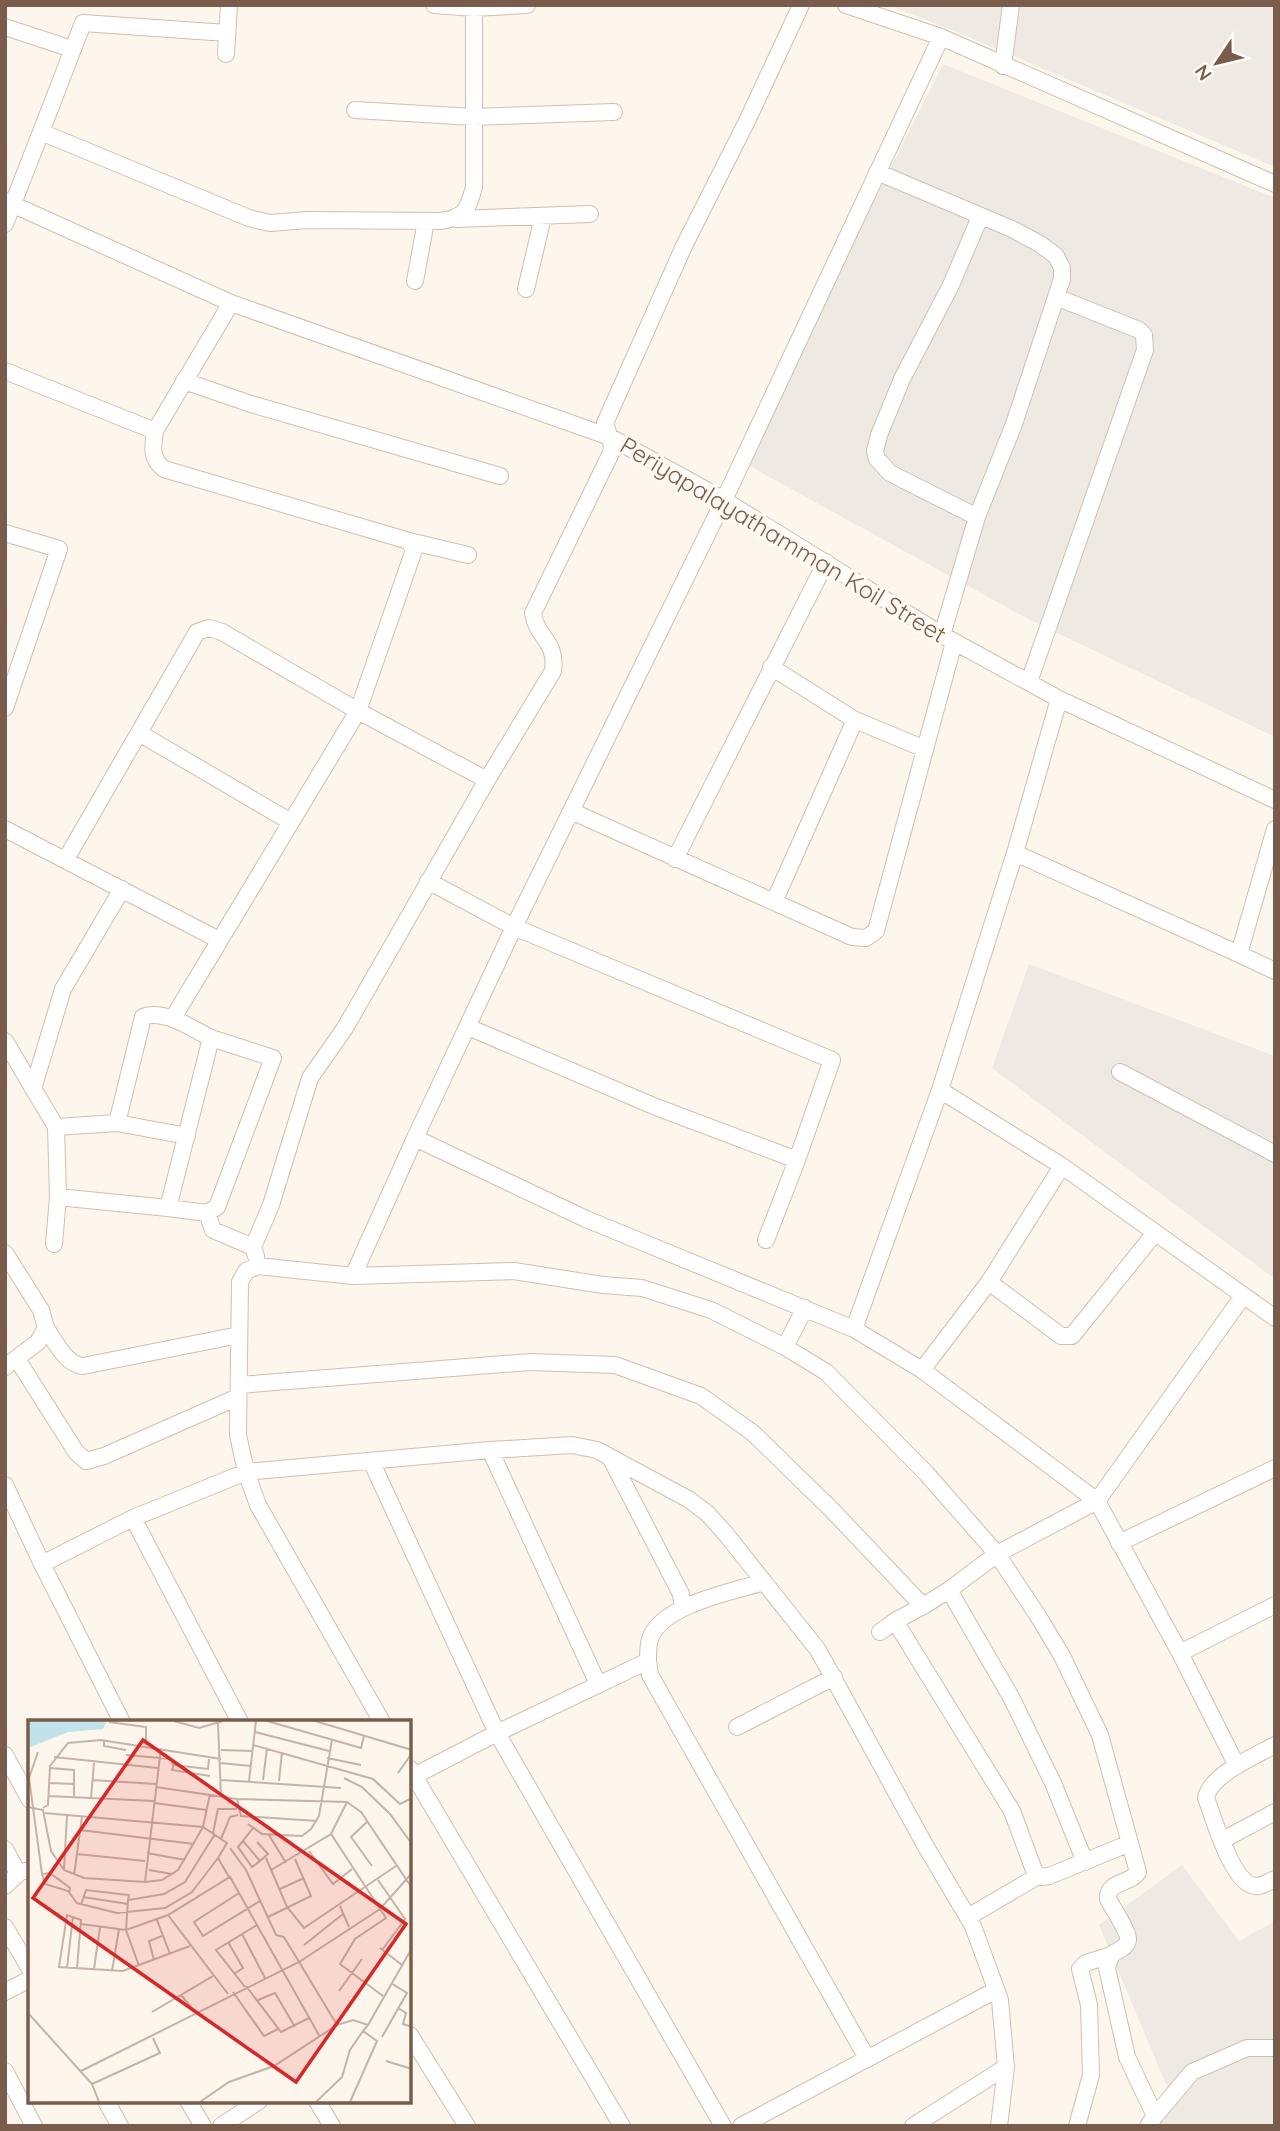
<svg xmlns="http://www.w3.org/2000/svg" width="1280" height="2131" font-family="Quicksand,sans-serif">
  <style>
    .industrial { fill: #efe9e4 }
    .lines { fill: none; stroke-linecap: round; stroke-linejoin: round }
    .minor-casing { stroke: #d1beb0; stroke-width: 18 }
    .minor { stroke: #fff; stroke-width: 16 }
    .labels { text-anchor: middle; stroke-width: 7; stroke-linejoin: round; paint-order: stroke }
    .street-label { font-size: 24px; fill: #7a5c4d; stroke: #fffaf3 }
    .inset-road { fill: none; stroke: #c5b3a7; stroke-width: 2 }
    .view { fill: #d62828; fill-opacity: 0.15; stroke: #d62828; stroke-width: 3.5 }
    .inset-edge { fill: none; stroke: #7a5c4d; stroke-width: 3.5 }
  </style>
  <rect width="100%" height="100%" fill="#fdf6ec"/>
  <path class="industrial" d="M 889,5 L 1275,5 L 1275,167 L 959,33 Z
    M 943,64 L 1275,198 L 1275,737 L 1030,620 L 742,462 Z
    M 1029,964 L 1275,1056 L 1275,1279 L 992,1068 Z
    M 1182,1865 L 1239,1941 L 1275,1921 L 1275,2126 L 1155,2126 L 1173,2101 L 1099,1925 Z"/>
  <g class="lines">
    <g class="minor-casing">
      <path id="minor" d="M 434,5 L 474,8 L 527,5
        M 846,5 L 941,37 L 1275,184
        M 5,27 L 72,49
        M 941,37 L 724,500 L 514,927 L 415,1138 L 586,1219 L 854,1329 L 922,1370 L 1097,1501 L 1180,1653 L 1237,1766
        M 226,54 L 229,5
        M 1003,66 L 1011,5
        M 355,110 L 474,117 L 614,112
        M 41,132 L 83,23 L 227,33
        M 877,172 L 1012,229 L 1040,244 L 1056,256 L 1062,268 L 1062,279 L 1014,424 L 977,517 L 942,635
        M 5,201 L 231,303 L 610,437 L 724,500 L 942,635 L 1059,699 L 1275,800
        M 456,219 L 590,214
        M 5,224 L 41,132 L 249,218 L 270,223 L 308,220 L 440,221 C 465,218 468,209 474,187 L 474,5
        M 415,281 L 426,221
        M 526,289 L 543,217
        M 5,371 L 155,431 C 153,447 150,458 164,469 L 409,541 L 414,550 L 358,711 L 173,1018
        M 184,381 L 251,404 L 500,476
        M 155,431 L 231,303
        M 977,517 L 890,473 L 877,459 L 875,451 L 879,435 L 902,379 L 951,285 L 980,217
        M 5,533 L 59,549 L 5,708
        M 409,541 L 468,555
        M 771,667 L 855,720
        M 1029,682 L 1145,350 L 1144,335 L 1139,330 L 1056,297
        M 139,733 L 291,822
        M 571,811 L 852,937 L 866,938 L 876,931 L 954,642
        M 5,829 L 219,940
        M 1015,853 L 1239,954 L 1275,829
        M 66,859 L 197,632 L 209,628 L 222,632 L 358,711 L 487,780
        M 675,859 L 826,562
        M 428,881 L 514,927 L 832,1060 L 797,1160 L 656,1107 L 468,1027
        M 774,902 L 855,720 L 925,749
        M 1239,954 L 1275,971
        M 5,1041 L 56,1127 L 58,1197 L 54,1244
        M 1120,1072 L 1275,1154
        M 33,1089 L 63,989 L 122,889
        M 940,1090 L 1062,1166 L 1275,1318
        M 56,1127 L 117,1123 L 187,1136
        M 58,1197 L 168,1208 L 211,1038 C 191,1028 165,1009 143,1017 L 117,1123
        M 168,1208 L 207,1213 L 217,1207 L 273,1058 L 211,1038
        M 207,1213 L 213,1230 L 253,1247 L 256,1256
        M 766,1240 L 797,1160
        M 253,1247 L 271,1205 L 310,1078 L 345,1028 L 487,780 L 553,671 C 557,640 537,639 533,613 L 611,453 L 612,445 L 605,423 L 684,246 L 748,119 L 801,5
        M 5,1253 L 41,1310 L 46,1328 L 38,1342 L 5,1367
        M 353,1276 L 514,1271 L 603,1285 L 642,1288 L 711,1310 L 785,1347 L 826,1372 L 926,1473 L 997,1554 L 1038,1616 L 1062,1656 L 1100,1735 L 1138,1872 C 1130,1885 1107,1880 1108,1899 C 1112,1907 1129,1932 1128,1940 C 1127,1948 1116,1951 1111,1955 L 1107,1968 L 1127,2057 L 1155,2116 L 1148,2126
        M 989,1282 L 1061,1336 L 1072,1336 L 1155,1233
        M 46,1328 C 55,1341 66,1365 83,1366 L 239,1335
        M 854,1329 L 940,1090 L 1015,853 L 1059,699
        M 785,1347 L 805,1308
        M 17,1359 L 76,1452 L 86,1461 L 104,1456 L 238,1397
        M 922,1370 L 989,1282 L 1062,1166
        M 239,1385 L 530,1362 L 615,1365 L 701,1396 L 753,1433 L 832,1510 L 923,1606 L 949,1590 L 997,1554 L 1097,1501 L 1243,1296
        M 490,1450 L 598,1684
        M 610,1457 L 681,1594 L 683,1608
        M 371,1461 L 497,1733 L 723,2126
        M 5,1485 L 42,1564 L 122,1722
        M 133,1518 L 240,1722
        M 1119,1543 L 1275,1468
        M 42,1564 L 133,1518 L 246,1472 L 490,1450 L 572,1445 L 597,1450 L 688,1499 L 707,1513 L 725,1533 L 764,1582
        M 949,1590 L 1011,1697 L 1053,1783 L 1085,1862
        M 923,1606 L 895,1621 L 1012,1811 L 1035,1873 L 1042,1877 L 1049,1876 L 1130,1843
        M 880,1632 L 895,1621
        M 1180,1653 L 1275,1605
        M 648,1661 L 650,1675 L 867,2058
        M 382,1722 L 258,1505 L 246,1472 L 238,1435 L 240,1282 L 246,1271 L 258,1266 L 353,1276 L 415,1138
        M 737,1727 L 834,1677
        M 1275,1745 C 1255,1756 1210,1775 1206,1798 C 1214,1818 1233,1890 1259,1886 C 1264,1885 1270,1881 1275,1879
        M 5,1755 L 30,1800
        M 410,1769 L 622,2126
        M 410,1778 L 497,1733 L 648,1661 C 648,1654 648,1645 650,1639 C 661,1605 734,1591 764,1582 L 818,1650 L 925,1845 L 973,1926 L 1000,2000 L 1006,2067 L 999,2126
        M 1223,1840 L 1275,1812
        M 5,1849 L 15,1868 L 20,1872 L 30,1870
        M 5,1886 L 20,1872
        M 968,1917 L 1038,1876
        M 5,1927 L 30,1969
        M 5,1992 L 30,1979
        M 410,2035 L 467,2126
        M 5,2071 L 34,2126
        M 106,2101 L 120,2126
        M 188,2101 L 203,2126
        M 317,2101 L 332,2126
        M 1155,2116 L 1192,2072 L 1247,2048 L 1275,2048
        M 221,2126 L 259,2101
        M 741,2126 L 996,1990
        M 913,2126 L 1006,2067
        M 1077,2126 L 1091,2075 L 1089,2005 L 1080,1969 L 1086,1963 L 1111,1955"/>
    </g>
    <use href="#minor" class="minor"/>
  </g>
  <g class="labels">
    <g class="street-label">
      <text transform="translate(783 540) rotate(31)" y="8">Periyapalayathamman Koil Street</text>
    </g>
  </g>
  <g transform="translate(28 1720)">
    <rect width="383" height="383" fill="#fdf6ec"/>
    <path d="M 0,1 L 78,1 L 78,2 L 75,9 L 40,12 L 0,28 Z" fill="#bfe3e8"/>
    <path class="inset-road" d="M 146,1 L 171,8 L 195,1M 239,1 L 333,28 L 336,16M 287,1 L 384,30M 81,2 L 118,7 L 118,25M 190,3 L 193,77M 227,12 L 301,31M 76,21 L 76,26 L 98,30M 225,25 L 345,59 L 372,84 L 384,78M 193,30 L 225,31M 10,32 L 1,58 L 14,154 L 17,164 L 40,171 L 49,183 L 89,193 L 137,188 L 164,172 L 190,138M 98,35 L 143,39 L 145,45M 26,37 L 130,48M 299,38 L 333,45M 181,39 L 180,49 L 146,45 L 144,50 L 182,56M 192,43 L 223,46M 22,48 L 46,50 L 46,76M 370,53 L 384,33M 316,58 L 334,67 L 362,94 L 384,124M 64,60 L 128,64M 193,60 L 313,68M 235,60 L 239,28M 221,61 L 228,1M 251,61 L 254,32M 21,63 L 47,64M 128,67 L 209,79 L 319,82 L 303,114 L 243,150M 20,76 L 126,81M 63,78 L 66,43M 209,79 L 213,96 L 289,101M 319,82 L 333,92 L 384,168M 126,83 L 179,90M 0,87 L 15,90 L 23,131 L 36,150 L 56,158 L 117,162 L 133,28M 15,88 L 20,85 L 22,46 L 40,23 L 73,20 L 193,39M 16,93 L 175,107 L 199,123 L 190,138 L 201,157M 340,101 L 323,117 L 344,146M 220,104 L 234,114 L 274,116 L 283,109 L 291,96 L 304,20M 225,108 L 215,121 L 232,141 L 240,134 L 229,122M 52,110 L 166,124M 185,113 L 190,89 L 209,89M 303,114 L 358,198 L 327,219 L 312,244 L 355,276M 241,115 L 258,143M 193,119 L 202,97 L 210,95M 215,121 L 210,127 L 224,147 L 232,141M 202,128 L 218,150 L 248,215 L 256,217 L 309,305M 281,131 L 305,164 L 324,149M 119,133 L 157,140M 49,134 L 117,141M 238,138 L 259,187 L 276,208 L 368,146M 36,149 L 39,96M 121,150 L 144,154M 14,154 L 22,153 L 42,168 L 41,173M 46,155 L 54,97M 350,160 L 377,199 L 354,230M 117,162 L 134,160 L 150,150 L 175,107 L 182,74M 252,169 L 276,158M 211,173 L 166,202 L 175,216 L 232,181M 55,177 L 100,184M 53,185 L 58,170 L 101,175 L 100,180M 312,186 L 321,207M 140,195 L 200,274M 240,197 L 283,176 L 267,139M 129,200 L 142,234M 53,204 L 98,210 L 140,195 L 202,157 L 292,317M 214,214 L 237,258M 200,222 L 215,248 L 206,254M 276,225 L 315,194M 352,228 L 374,245M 126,240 L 121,221 L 134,216M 111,246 L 98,210 L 100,180 L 136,174 L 157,162 L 187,114M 39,248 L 45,196M 49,248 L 53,200 L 39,195 L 31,247 L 95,251 L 162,226M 66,249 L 72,207M 84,251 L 91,209M 218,266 L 253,312 L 281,298M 217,267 L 188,230 L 229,205M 311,271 L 334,239M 205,272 L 236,316 L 250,309M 326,278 L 349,246M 230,280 L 247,273 L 267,307M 370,288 L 378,293 L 375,304 L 384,307M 124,292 L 153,275M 0,293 L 64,364 L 71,382M 168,293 L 153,275 L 185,256M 354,317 L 379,273 L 363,263M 358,341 L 384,349M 53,351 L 271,242 L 352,189 L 384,153M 64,364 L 132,333 L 125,318M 172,382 L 201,362 L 246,346 L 309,305 L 325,300 L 340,305 L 384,228M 288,382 L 314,357 L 322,330 L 335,311M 322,382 L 349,321 L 335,311 L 340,305"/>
    <path class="view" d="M 115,20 L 378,204 L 268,362 L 5,178 Z"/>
    <rect width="383" height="383" class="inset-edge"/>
  </g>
  <rect width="1280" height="2131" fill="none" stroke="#7a5c4d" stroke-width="14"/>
  <g transform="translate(1217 63) rotate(235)" stroke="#fffaf3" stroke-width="5" paint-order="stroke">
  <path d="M0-5L12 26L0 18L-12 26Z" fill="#7a5c4d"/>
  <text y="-10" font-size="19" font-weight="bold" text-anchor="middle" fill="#7a5c4d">N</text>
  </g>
</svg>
